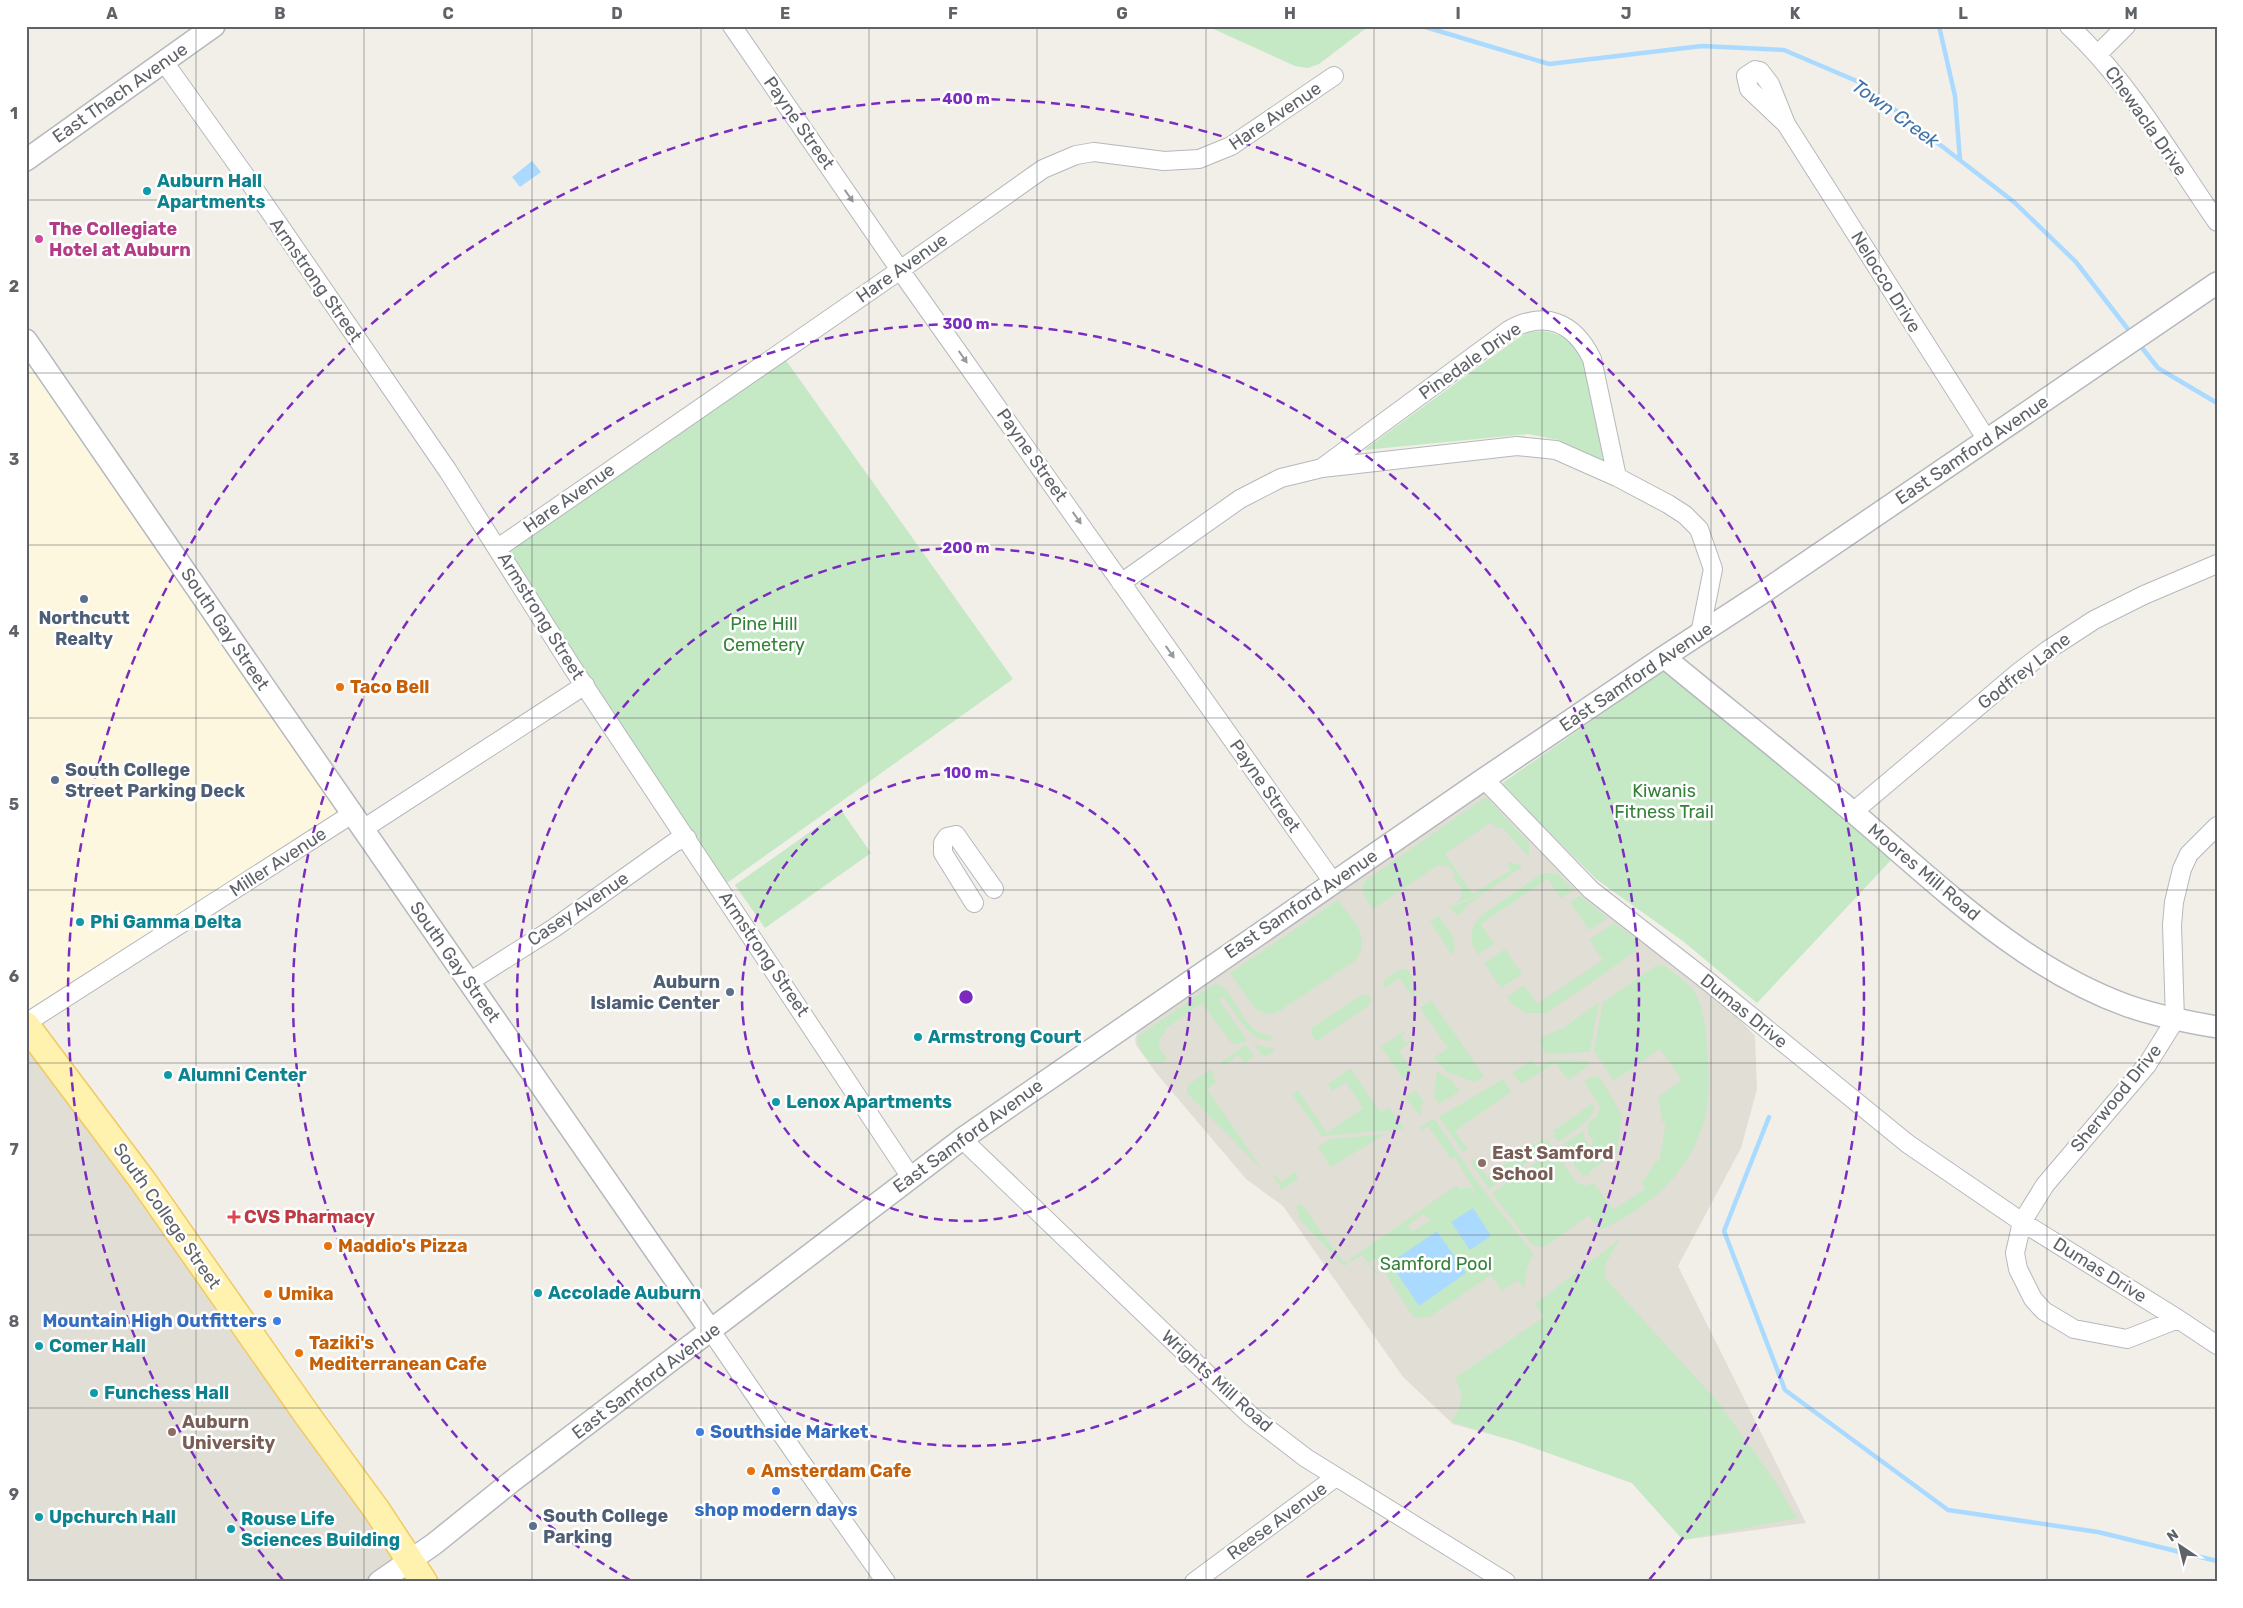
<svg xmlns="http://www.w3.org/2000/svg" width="2243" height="1608" font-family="Rubik,sans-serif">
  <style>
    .commercial { fill: #fef7e0 }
    .education { fill: #e1ded6 }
    .green { fill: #c5e8c5; fill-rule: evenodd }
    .water { fill: #aadaff }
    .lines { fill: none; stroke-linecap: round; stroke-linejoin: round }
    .stream { stroke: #aadaff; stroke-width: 4.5 }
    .minor-casing { stroke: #b5b8bc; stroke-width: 20 }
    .tertiary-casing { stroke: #b5b8bc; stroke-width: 24 }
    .primary-casing { stroke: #f2c960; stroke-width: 29 }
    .minor { stroke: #fff; stroke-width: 18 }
    .tertiary { stroke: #fff; stroke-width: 21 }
    .primary { stroke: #fff2af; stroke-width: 26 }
    .oneway { fill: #979a9d }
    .grid { fill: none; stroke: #5f6368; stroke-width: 1; stroke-opacity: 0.55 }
    .ring { fill: none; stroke: #7b2cbf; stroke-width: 2.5; stroke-dasharray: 9 6 }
    .culture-dot { fill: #0f9aa8; stroke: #fff; stroke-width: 2 }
    .hotel-dot { fill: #d1479c; stroke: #fff; stroke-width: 2 }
    .service-dot { fill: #5c6f8a; stroke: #fff; stroke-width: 2 }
    .food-dot { fill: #e8710a; stroke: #fff; stroke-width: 2 }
    .education-dot { fill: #8d6e63; stroke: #fff; stroke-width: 2 }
    .health-dot { fill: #e0444e; stroke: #fff; stroke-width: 2 }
    .shop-dot { fill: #3f7fe0; stroke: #fff; stroke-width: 2 }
    .labels { text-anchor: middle; stroke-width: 5; stroke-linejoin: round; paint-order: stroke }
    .street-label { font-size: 18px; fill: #5f6368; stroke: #fff }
    .culture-label { font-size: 18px; font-weight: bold; fill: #0d838f; stroke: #fff; text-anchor: start }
    .hotel-label { font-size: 18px; font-weight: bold; fill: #b23c85; stroke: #fff; text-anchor: start }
    .service-label { font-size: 18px; font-weight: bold; fill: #4e5e75; stroke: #fff; text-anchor: start }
    .park-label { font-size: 18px; fill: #348238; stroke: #fff }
    .food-label { font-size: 18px; font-weight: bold; fill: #c56008; stroke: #fff; text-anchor: start }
    .education-label { font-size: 18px; font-weight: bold; fill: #785e54; stroke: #fff; text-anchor: start }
    .health-label { font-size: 18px; font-weight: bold; fill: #be3a42; stroke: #fff; text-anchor: start }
    .shop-label { font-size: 18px; font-weight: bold; fill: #366cbe; stroke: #fff; text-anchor: end }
    .water-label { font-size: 19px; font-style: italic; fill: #4174aa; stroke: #fff }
    .centre { fill: #7b2cbf; stroke: #fff; stroke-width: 2.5 }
    .ring-label { font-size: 15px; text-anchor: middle; font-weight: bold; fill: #7b2cbf; stroke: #fff; stroke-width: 5; stroke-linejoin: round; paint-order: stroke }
    .neatline { fill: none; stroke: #5f6368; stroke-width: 2 }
    .grid-label { font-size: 16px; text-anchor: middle; font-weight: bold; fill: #5f6368 }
  </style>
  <rect width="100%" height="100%" fill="#f1efe8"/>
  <path class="commercial" d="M 26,340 L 352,814 L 26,1023 Z"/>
  <path class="education" d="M 1487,790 L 1558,869 L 1607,914 L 1707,985 L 1755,1036 L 1757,1089 L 1741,1148 L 1678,1266 L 1806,1523 L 1683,1540 L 1632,1483 L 1515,1441 L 1453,1424 L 1403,1377 L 1283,1206 L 1246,1179 L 1157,1074 L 1136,1045 L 1135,1039 L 1139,1028 Z
    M 26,1025 L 424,1582 L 26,1582 Z"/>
  <path class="green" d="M 1207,26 L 1369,26 L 1319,64 L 1308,68 L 1295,66 Z
    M 1543,331 C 1554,333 1566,336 1574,344 C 1589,359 1604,444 1609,468 L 1559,440 L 1528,434 L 1364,450 L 1515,340 L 1528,332 Z
    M 780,352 L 1013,679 L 720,888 L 498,548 Z
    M 1666,669 L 1893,858 L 1757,1003 L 1684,942 L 1596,879 L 1501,784 Z
    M 1486,797 L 1529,843 L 1529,854 L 1527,855 C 1518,846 1511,836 1502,827 L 1498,829 L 1491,822 L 1445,854 L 1473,894 L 1511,870 L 1507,864 L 1509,862 L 1521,865 L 1522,867 L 1489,890 L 1450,906 L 1461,899 L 1462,888 L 1453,877 L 1456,875 L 1450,867 L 1438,865 L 1373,909 C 1367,900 1357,890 1366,880 Z
    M 841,810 L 871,853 L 765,928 L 735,885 Z
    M 1547,873 L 1558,874 L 1574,890 L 1561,898 L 1548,879 L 1481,924 L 1494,944 L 1478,954 C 1468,940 1469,928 1482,915 L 1541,874 Z
    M 1487,892 L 1468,905 L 1458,916 L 1450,908 Z
    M 1580,896 L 1608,918 L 1589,930 L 1570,902 Z
    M 1338,900 C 1351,919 1373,937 1356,960 L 1281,1010 C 1271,1016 1263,1014 1254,1007 L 1230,973 Z
    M 1439,916 L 1453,937 L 1455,951 L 1451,954 L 1430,921 Z
    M 1614,923 L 1637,940 L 1636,951 L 1547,1013 L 1526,1013 L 1514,1006 L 1507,997 L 1524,985 L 1537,1004 L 1603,960 L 1589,940 Z
    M 1505,949 L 1522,974 L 1501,988 L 1484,963 Z
    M 1657,965 L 1664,965 C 1673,973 1686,981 1693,990 C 1704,1005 1706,1031 1707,1049 C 1709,1072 1710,1095 1705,1117 C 1692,1171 1648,1210 1599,1230 L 1589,1215 L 1545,1247 L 1532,1245 L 1492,1193 L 1554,1150 L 1577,1183 L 1587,1186 L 1593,1182 L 1613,1210 L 1645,1189 L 1642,1183 L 1656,1161 L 1659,1162 L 1666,1123 L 1662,1122 L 1658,1097 L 1682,1080 L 1660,1049 L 1614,1081 L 1594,1051 L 1603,1002 Z
    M 1407,969 L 1414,980 L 1410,983 L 1416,995 L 1413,997 L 1399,978 L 1385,988 L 1383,983 C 1389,976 1397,969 1407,969 Z
    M 1216,983 C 1238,991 1240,1033 1271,1036 L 1271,1041 C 1247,1041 1237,1013 1223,997 L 1219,1000 L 1247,1040 L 1242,1043 L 1232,1044 L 1202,1003 L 1165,1029 L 1165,1033 L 1160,1038 L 1159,1048 L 1166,1057 L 1165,1061 C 1151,1069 1136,1050 1138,1036 Z
    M 1361,995 L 1367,995 L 1371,999 L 1371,1004 L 1317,1041 C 1312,1037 1311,1034 1312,1028 Z
    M 1431,1000 L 1484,1076 L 1475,1082 L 1447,1072 L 1434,1058 L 1448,1048 L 1420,1008 Z
    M 1599,1002 L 1590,1052 L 1545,1054 L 1540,1042 L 1542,1037 L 1563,1028 Z
    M 1404,1031 L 1405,1033 L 1401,1036 L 1406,1043 L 1410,1040 L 1411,1042 L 1399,1051 L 1413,1072 L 1403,1079 L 1381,1047 Z
    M 1253,1044 L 1267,1048 L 1272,1047 L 1275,1050 L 1267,1056 L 1261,1055 Z
    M 1246,1045 L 1254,1056 L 1244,1063 L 1238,1055 L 1224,1066 L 1221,1062 Z
    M 1531,1060 L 1537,1067 L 1551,1060 L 1589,1061 L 1588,1066 L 1568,1080 L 1555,1062 L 1522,1084 L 1512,1073 Z
    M 1350,1068 L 1381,1113 L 1389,1107 L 1404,1129 L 1322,1136 L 1292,1094 L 1298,1090 L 1327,1133 L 1363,1108 L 1346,1082 L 1332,1091 L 1328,1084 Z
    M 1211,1069 L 1214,1073 L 1212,1075 L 1216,1082 L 1207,1089 L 1264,1172 L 1187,1093 L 1187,1086 Z
    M 1437,1071 L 1451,1080 L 1460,1091 L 1439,1104 L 1434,1096 Z
    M 1593,1076 L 1600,1078 L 1622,1115 L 1617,1152 L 1589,1172 L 1590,1174 L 1582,1176 L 1561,1146 L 1583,1131 L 1585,1140 L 1591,1146 L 1594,1142 C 1586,1134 1584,1122 1597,1117 L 1600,1106 L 1584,1082 Z
    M 1503,1079 L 1511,1092 L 1455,1131 L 1468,1150 L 1463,1152 L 1439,1117 Z
    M 1416,1091 L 1423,1101 L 1420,1115 L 1405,1097 Z
    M 1592,1104 L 1595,1107 C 1591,1122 1571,1133 1558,1142 L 1553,1135 L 1555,1134 L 1553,1131 Z
    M 1434,1119 L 1481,1187 L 1533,1253 L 1527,1269 L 1524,1289 L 1518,1280 L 1502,1291 L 1491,1275 L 1429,1317 L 1414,1318 L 1375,1258 L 1369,1263 L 1378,1274 L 1376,1274 L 1362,1255 L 1352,1261 L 1350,1259 L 1457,1185 L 1460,1189 L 1470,1187 L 1473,1192 L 1475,1191 L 1455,1157 L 1451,1159 L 1428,1126 L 1422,1130 L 1420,1127 ZM 1423,1214 L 1431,1220 L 1412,1232 L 1408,1225 Z
    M 1385,1134 L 1331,1167 L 1318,1147 L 1331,1139 Z
    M 1542,1139 L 1544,1142 L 1547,1140 L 1552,1146 L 1489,1189 L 1470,1161 L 1474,1159 L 1487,1177 Z
    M 1295,1172 L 1298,1179 L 1282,1190 L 1273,1176 L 1275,1174 L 1281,1182 Z
    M 1301,1203 L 1343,1262 L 1346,1261 L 1348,1264 L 1344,1266 L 1300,1220 L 1296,1207 Z
    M 1620,1239 L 1606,1263 L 1605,1278 L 1718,1402 L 1772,1477 L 1797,1518 L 1683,1540 L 1632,1483 L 1515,1441 L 1451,1422 C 1462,1405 1465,1396 1455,1378 L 1544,1317 L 1535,1304 Z"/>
  <path class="water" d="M 532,161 L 541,172 L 520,187 L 512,177 Z
    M 1473,1208 L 1491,1236 L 1470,1250 L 1451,1222 Z
    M 1437,1231 L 1466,1273 L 1419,1306 L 1390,1263 Z"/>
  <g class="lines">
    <path class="stream" d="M 1422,26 L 1549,64 L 1702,46 L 1784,50 L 1859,82 L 2014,202 L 2076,262 L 2127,328
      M 1939,26 L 1955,96 L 1960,160
      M 2143,349 L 2158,368 L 2217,403
      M 1769,1117 L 1724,1231 L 1785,1390 L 1948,1510 L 2098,1532 L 2217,1561"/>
    <g class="minor-casing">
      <path id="minor" d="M 732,26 L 900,270 L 1333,882
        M 2069,26 C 2127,79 2172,157 2217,222
        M 2098,54 L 2126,26
        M 164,62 L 244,174 L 448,471 L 572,667 L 910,1176
        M 1755,70 L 1760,71 L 1770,84 L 1786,124 L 1749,89 L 1746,76 Z
        M 1786,124 L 1987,440
        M 1323,467 L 1509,330 C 1545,310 1574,322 1592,359 L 1617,477
        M 498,548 L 893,275 L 1043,169 L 1076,155 L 1094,152 L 1164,161 L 1199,159 L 1231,146 L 1334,76
        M 1121,583 L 1240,499 L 1281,478 L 1322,468 L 1517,446 L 1556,450 L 1617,477 L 1668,504 L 1685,515 L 1699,529 L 1713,569 L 1700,634
        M 1484,779 L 1591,890 L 1709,982 L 1908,1144 L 2022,1222 L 2178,1319
        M 1853,812 L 2019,672 L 2048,650 L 2094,620 L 2144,595 L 2217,564
        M 2217,826 L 2189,854 L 2182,869 L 2174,902 L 2172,925 L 2175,1020 L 2147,1065 L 2045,1185 L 2022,1222 L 2015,1253 L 2018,1269 L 2033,1299 L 2044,1311 L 2074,1329 L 2127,1339 L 2178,1319 L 2217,1345
        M 363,829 L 585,685
        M 974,903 L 943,853 L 943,843 L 947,837 L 956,835 L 994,889
        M 469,982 L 554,928 L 675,842 L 687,838
        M 26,1023 L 352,814
        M 962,1139 L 1250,1415 L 1306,1458 L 1506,1582
        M 711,1331 L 792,1449 L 886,1582
        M 1194,1582 L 1336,1477"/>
    </g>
    <g class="tertiary-casing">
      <path id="tertiary" d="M 26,160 L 214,26
        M 26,340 L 277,705 L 711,1331
        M 1664,657 C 1727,709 1792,760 1854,813 C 1939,885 2022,968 2128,1006 C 2157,1016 2187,1022 2217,1027
        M 379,1582 L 434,1544 L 511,1482 L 962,1139 L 1484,779 L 1664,657 L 1759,595 L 2217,283"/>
    </g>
    <g class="primary-casing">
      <path id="primary" d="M 26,1025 L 143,1181 L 310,1419 L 376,1509 L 424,1582"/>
    </g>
    <use href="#minor" class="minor"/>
    <use href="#tertiary" class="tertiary"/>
    <use href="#primary" class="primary"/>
  </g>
  <defs><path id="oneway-solid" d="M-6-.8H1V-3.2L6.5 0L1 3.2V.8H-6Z" transform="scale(1.25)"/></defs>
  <g class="oneway">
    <use href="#oneway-solid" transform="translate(849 196) rotate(55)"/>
    <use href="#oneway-solid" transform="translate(963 357) rotate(55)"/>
    <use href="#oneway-solid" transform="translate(1077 518) rotate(55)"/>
    <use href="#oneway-solid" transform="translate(1170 652) rotate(55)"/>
  </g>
  <path class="grid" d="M 196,26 L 196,1582M 364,26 L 364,1582M 532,26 L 532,1582M 701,26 L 701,1582M 869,26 L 869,1582M 1037,26 L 1037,1582M 1206,26 L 1206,1582M 1374,26 L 1374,1582M 1542,26 L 1542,1582M 1711,26 L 1711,1582M 1879,26 L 1879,1582M 2047,26 L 2047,1582M 26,200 L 2217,200M 26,373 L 2217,373M 26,545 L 2217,545M 26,718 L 2217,718M 26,890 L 2217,890M 26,1063 L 2217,1063M 26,1235 L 2217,1235M 26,1408 L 2217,1408"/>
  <g class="ring">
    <circle cx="966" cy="997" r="224"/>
    <circle cx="966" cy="997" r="449"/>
    <path d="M630 1580A673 673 0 1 1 1302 1580"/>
    <path d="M283 1580A898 898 0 1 1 1649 1580"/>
  </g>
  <g class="culture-dot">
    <circle cx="147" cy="191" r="5"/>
    <circle cx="80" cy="922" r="5"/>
    <circle cx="918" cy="1037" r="5"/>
    <circle cx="168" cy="1075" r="5"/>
    <circle cx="776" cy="1102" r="5"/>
    <circle cx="538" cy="1293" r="5"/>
    <circle cx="39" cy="1346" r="5"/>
    <circle cx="94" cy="1393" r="5"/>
    <circle cx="39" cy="1517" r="5"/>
    <circle cx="231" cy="1529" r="5"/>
  </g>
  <circle class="hotel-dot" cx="39" cy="239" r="5"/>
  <g class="service-dot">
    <circle cx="84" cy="599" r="5"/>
    <circle cx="55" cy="780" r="5"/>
    <circle cx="730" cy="992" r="5"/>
    <circle cx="533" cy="1526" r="5"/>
  </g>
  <g class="food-dot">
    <circle cx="340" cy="687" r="5"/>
    <circle cx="328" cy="1246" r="5"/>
    <circle cx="268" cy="1294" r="5"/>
    <circle cx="299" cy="1353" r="5"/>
    <circle cx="751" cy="1471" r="5"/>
  </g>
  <g class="education-dot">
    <circle cx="1482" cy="1163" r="5"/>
    <circle cx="172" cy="1432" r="5"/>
  </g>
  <path class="health-dot" d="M231.5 1209.5h5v5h5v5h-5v5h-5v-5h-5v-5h5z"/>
  <g class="shop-dot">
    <circle cx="277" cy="1321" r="5"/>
    <circle cx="700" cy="1432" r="5"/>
    <circle cx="776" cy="1491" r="5"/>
  </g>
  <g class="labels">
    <g class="street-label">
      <text transform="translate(120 93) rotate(-35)" y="6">East Thach Avenue</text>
      <text transform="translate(1275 116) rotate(-34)" y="6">Hare Avenue</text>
      <text transform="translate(2146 121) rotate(55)" y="6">Chewacla Drive</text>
      <text transform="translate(799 123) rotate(55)" y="6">Payne Street</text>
      <text transform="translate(902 268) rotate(-35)" y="6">Hare Avenue</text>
      <text transform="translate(316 280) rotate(55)" y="6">Armstrong Street</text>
      <text transform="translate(1886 282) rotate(58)" y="6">Nelocco Drive</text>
      <text transform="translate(1470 361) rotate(-35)" y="6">Pinedale Drive</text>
      <text transform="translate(1972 450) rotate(-34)" y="6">East Samford Avenue</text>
      <text transform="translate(1032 455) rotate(55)" y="6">Payne Street</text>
      <text transform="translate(569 498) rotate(-35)" y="6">Hare Avenue</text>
      <text transform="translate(541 616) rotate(58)" y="6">Armstrong Street</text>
      <text transform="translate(225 629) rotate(56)" y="6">South Gay Street</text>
      <text transform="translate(2024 671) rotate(-38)" y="6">Godfrey Lane</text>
      <text transform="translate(1636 677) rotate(-34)" y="6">East Samford Avenue</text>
      <text transform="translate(1265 786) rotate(55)" y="6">Payne Street</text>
      <text transform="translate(278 862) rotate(-33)" y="6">Miller Avenue</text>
      <text transform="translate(1924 872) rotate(40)" y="6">Moores Mill Road</text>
      <text transform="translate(1301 904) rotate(-34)" y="6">East Samford Avenue</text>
      <text transform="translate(578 909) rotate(-34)" y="6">Casey Avenue</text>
      <text transform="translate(764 954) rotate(56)" y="6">Armstrong Street</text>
      <text transform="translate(455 962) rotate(55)" y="6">South Gay Street</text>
      <text transform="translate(1744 1011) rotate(39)" y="6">Dumas Drive</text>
      <text transform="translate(2116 1098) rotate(-51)" y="6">Sherwood Drive</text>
      <text transform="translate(968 1136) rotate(-36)" y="6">East Samford Avenue</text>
      <text transform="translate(167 1216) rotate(55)" y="6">South College Street</text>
      <text transform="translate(2100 1270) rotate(32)" y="6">Dumas Drive</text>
      <text transform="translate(646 1381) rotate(-37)" y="6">East Samford Avenue</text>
      <text transform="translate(1217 1381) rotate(42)" y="6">Wrights Mill Road</text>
      <text transform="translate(1277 1521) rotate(-36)" y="6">Reese Avenue</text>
    </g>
    <g class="culture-label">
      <text x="157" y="187">Auburn Hall<tspan x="157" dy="21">Apartments</tspan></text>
      <text x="90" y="928">Phi Gamma Delta</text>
      <text x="928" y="1043">Armstrong Court</text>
      <text x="178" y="1081">Alumni Center</text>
      <text x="786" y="1108">Lenox Apartments</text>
      <text x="548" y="1299">Accolade Auburn</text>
      <text x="49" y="1352">Comer Hall</text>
      <text x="104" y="1399">Funchess Hall</text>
      <text x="49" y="1523">Upchurch Hall</text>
      <text x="241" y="1525">Rouse Life<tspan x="241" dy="21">Sciences Building</tspan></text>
    </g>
    <g class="hotel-label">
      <text x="49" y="235">The Collegiate<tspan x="49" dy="21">Hotel at Auburn</tspan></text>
    </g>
    <g class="service-label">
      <text x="84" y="624" text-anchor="middle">Northcutt<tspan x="84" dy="21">Realty</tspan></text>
      <text x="65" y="776">South College<tspan x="65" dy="21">Street Parking Deck</tspan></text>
      <text x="720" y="988" text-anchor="end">Auburn<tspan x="720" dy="21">Islamic Center</tspan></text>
      <text x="543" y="1522">South College<tspan x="543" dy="21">Parking</tspan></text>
    </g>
    <g class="park-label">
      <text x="764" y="630">Pine Hill<tspan x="764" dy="21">Cemetery</tspan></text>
      <text x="1664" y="797">Kiwanis<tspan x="1664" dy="21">Fitness Trail</tspan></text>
      <text x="1436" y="1270">Samford Pool</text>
    </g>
    <g class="food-label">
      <text x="350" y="693">Taco Bell</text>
      <text x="338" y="1252">Maddio's Pizza</text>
      <text x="278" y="1300">Umika</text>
      <text x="309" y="1349">Taziki's<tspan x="309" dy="21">Mediterranean Cafe</tspan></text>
      <text x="761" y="1477">Amsterdam Cafe</text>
    </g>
    <g class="education-label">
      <text x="1492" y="1159">East Samford<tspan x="1492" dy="21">School</tspan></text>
      <text x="182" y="1428">Auburn<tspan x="182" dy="21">University</tspan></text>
    </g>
    <g class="health-label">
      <text x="244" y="1223">CVS Pharmacy</text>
    </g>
    <g class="shop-label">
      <text x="267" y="1327">Mountain High Outfitters</text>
      <text x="710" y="1438" text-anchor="start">Southside Market</text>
      <text x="776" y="1516" text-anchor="middle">shop modern days</text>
    </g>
    <g class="water-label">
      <text transform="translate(1896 113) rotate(36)" y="7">Town Creek</text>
    </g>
  </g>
  <circle cx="966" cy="997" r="8" class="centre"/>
  <g class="ring-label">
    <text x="966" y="104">400 m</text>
    <text x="966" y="329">300 m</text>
    <text x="966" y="553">200 m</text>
    <text x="966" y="778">100 m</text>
  </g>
  <rect width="2243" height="1608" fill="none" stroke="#ffffff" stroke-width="55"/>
  <g transform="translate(2180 1546) rotate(325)" stroke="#ffffff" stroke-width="4" paint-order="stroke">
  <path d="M0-4L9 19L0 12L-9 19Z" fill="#5f6368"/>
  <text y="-8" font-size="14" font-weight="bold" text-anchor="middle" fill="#5f6368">N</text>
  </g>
  <rect x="28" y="28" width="2188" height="1552" class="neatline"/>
  <g class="grid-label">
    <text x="112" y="19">A</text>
    <text x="280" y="19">B</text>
    <text x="448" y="19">C</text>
    <text x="617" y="19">D</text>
    <text x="785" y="19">E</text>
    <text x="953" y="19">F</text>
    <text x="1122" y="19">G</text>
    <text x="1290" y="19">H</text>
    <text x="1458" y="19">I</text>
    <text x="1626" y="19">J</text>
    <text x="1795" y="19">K</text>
    <text x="1963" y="19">L</text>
    <text x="2131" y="19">M</text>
    <text x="14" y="119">1</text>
    <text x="14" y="292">2</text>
    <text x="14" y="465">3</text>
    <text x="14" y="637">4</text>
    <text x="14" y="810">5</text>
    <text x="14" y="982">6</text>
    <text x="14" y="1155">7</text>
    <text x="14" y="1327">8</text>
    <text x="14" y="1500">9</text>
  </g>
</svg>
